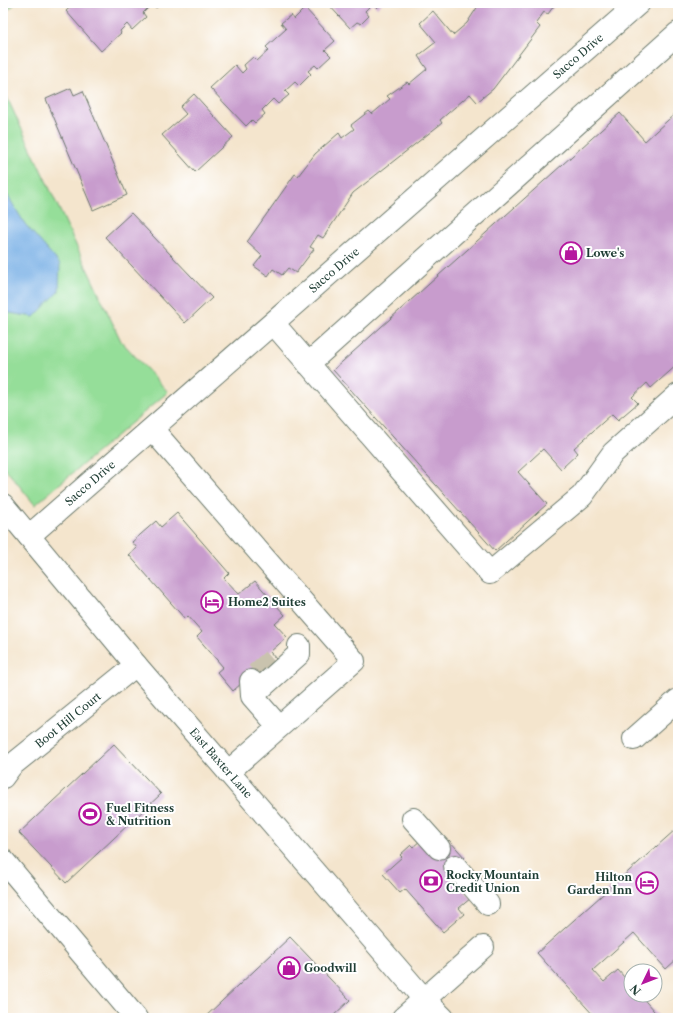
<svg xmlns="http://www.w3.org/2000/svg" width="681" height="1021" font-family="'Libre Caslon Text',serif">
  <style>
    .green { fill: #95de99; stroke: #5a8e66 }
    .water { fill: #76aee5; stroke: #4a768c }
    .building { fill: #c89ccd }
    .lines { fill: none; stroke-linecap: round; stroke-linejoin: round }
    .minor-tunnel { stroke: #c9c3ae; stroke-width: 22; stroke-dasharray: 22 11; stroke-linecap: butt }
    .minor-casing { stroke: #6a786a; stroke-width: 24 }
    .major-casing { stroke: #6a786a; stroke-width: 24 }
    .minor { stroke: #fff; stroke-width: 22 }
    .major { stroke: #fff; stroke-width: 22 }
    .labels { text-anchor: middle; stroke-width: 4; stroke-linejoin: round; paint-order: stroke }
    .street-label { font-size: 11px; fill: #1f3d34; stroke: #fff }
    .poi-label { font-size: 11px; font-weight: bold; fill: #1f3d34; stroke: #fff; text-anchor: start }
  </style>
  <rect width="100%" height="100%" fill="#fff"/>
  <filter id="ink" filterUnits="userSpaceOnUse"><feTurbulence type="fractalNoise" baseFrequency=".025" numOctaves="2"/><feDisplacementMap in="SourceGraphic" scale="8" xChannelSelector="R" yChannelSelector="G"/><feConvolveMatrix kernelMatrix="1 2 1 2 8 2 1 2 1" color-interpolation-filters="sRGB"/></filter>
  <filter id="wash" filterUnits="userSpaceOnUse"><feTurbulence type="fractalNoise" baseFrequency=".012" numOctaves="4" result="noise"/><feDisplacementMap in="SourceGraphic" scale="16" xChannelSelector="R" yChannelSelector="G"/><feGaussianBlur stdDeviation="0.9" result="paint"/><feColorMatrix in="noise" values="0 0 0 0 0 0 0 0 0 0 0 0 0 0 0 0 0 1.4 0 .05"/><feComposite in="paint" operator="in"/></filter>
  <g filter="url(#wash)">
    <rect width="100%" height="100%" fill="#f4e5cd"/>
    <path class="green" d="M 3,3 L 16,3 L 3,14 Z
      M 3,89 L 121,341 L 168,392 L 35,505 L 3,466 Z"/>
    <path class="water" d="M 3,132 L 7,146 L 3,184 Z
      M 3,188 L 25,224 L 60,264 L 59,291 L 34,317 L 3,312 Z"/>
    <g id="blocks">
      <path class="building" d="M 75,3 L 162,3 L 156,8 L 152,4 L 143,13 L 146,17 L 132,30 L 127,24 L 120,31 L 121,33 L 101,51 L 66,11 Z
        M 327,3 L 382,3 L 377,8 L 373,3 L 365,11 L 369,16 L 361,24 L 357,22 L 350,28 Z
        M 480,3 L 556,3 L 548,14 L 544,12 L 536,23 L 540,27 L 493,89 L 477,102 L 470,94 L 440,120 L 442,123 L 353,193 L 323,238 L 318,235 L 310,247 L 314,249 L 296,273 L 288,268 L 282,275 L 273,269 L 268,276 L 254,266 L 262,256 L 247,242 L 295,174 L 298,176 L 315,154 L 339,133 L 342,138 L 354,129 L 351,125 L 369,111 L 372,114 L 390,99 L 387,96 L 407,82 L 409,84 L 427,69 L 418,56 L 436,42 L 420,23 L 433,11 L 453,35 L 467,23 Z
        M 305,8 L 335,41 L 325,50 L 331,56 L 318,68 L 315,65 L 308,71 L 311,74 L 299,86 L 295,82 L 285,91 L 289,95 L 278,104 L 273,99 L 262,110 L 265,114 L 255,123 L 252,120 L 246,126 L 210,88 L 235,65 L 242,73 L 246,69 L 244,65 L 253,57 L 257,61 L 269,50 L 266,47 L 286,29 L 281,23 L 291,15 L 294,19 Z
        M 71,88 L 74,95 L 83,91 L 127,195 L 93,210 L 46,99 Z
        M 194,94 L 233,137 L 195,172 L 162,135 L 186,114 L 180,107 Z
        M 678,111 L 678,364 L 651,388 L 647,383 L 632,397 L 638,403 L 618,420 L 612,414 L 574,448 L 578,453 L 561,469 L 543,449 L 518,472 L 547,504 L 495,551 L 333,370 L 620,113 L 645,141 Z
        M 131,213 L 212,298 L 185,323 L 105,237 Z
        M 177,513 L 229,573 L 224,578 L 239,594 L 255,581 L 285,615 L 275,624 L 287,637 L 270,652 L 282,666 L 263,682 L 254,672 L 233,691 L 217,672 L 223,667 L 197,637 L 202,632 L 188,616 L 185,619 L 129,555 L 137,548 L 132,542 L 156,521 L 161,527 Z
        M 114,744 L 161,794 L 66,883 L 19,833 Z
        M 675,830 L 678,833 L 678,958 L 666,969 L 634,933 L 593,970 L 604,982 L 618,970 L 631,985 L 631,995 L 640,995 L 660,1018 L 596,1018 L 537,953 Z
        M 421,840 L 433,854 L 449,840 L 465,858 L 448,872 L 471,898 L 459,908 L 464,914 L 443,932 L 405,889 L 400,893 L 383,874 L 402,857 L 400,855 L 411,845 L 413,847 Z
        M 290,937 L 350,1000 L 331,1018 L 204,1018 Z"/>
    </g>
  </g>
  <g filter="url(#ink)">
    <use href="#blocks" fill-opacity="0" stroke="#6a786a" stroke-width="1"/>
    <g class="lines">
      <path class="minor-tunnel" d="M 256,674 L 274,658"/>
      <g class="minor-casing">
        <path id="minor" d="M 273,323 L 490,573 L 582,496 L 613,453 L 678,395
          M 308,364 L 678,33
          M 152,429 L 354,661 L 228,772
          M 29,536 L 639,3
          M 251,681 L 252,696 L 279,727
          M 252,696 L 299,654 L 299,646
          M 634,739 L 678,700
          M 3,777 L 11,766 L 136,665
          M 413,819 L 439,848
          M 3,860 L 136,1018
          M 455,866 L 488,904
          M 403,1018 L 483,947"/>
      </g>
      <g class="major-casing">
        <path id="major" d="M 3,505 L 136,665 L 424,999 L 443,1018"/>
      </g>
      <use href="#minor" class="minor"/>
      <use href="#major" class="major"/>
    </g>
  </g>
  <defs>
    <g id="shop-ring" transform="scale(1.15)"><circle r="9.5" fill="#fff" stroke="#b5179e" stroke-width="1.5"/><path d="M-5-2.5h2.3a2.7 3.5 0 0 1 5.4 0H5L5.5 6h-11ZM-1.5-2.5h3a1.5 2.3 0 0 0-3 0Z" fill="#b5179e"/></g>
    <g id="hotel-ring" transform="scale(1.15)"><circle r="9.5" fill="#fff" stroke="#b5179e" stroke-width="1.5"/><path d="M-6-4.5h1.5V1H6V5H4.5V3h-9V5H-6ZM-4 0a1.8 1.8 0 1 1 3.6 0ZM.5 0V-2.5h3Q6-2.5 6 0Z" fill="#b5179e"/></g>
    <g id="stadium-ring" transform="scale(1.15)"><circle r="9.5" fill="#fff" stroke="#b5179e" stroke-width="1.5"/><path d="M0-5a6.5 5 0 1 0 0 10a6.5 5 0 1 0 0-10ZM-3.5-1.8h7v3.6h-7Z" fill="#b5179e"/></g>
    <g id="bank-ring" transform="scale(1.15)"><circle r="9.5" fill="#fff" stroke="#b5179e" stroke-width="1.5"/><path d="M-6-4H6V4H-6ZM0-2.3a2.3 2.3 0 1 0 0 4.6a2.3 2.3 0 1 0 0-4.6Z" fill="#b5179e"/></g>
  </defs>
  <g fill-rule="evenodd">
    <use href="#shop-ring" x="571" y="253"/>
    <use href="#hotel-ring" x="212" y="602"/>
    <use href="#stadium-ring" x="90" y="814"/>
    <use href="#bank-ring" x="431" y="881"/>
    <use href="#hotel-ring" x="647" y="883"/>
    <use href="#shop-ring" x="289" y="968"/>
  </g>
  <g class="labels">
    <g class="street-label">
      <text transform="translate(578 56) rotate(-41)" y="4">Sacco Drive</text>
      <text transform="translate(334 270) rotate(-41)" y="4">Sacco Drive</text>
      <text transform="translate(90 483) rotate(-41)" y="4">Sacco Drive</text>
      <text transform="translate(68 720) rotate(-39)" y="4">Boot Hill Court</text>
      <text transform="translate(221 763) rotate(49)" y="4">East Baxter Lane</text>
    </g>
    <g class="poi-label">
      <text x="586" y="257">Lowe's</text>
      <text x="228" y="606">Home2 Suites</text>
      <text x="106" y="812">Fuel Fitness<tspan x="106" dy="13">&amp; Nutrition</tspan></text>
      <text x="446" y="879">Rocky Mountain<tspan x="446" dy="13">Credit Union</tspan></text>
      <text x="632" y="881" text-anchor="end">Hilton<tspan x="632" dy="13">Garden Inn</tspan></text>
      <text x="304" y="972">Goodwill</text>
    </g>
  </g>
  <rect width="681" height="1021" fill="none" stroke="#fff" stroke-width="16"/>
  <g transform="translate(643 983) rotate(227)"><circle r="19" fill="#ffffff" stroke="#a5b1ae"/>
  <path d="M0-3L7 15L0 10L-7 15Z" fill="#b5179e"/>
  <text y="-6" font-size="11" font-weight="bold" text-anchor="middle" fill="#1f3d34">N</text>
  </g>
</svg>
